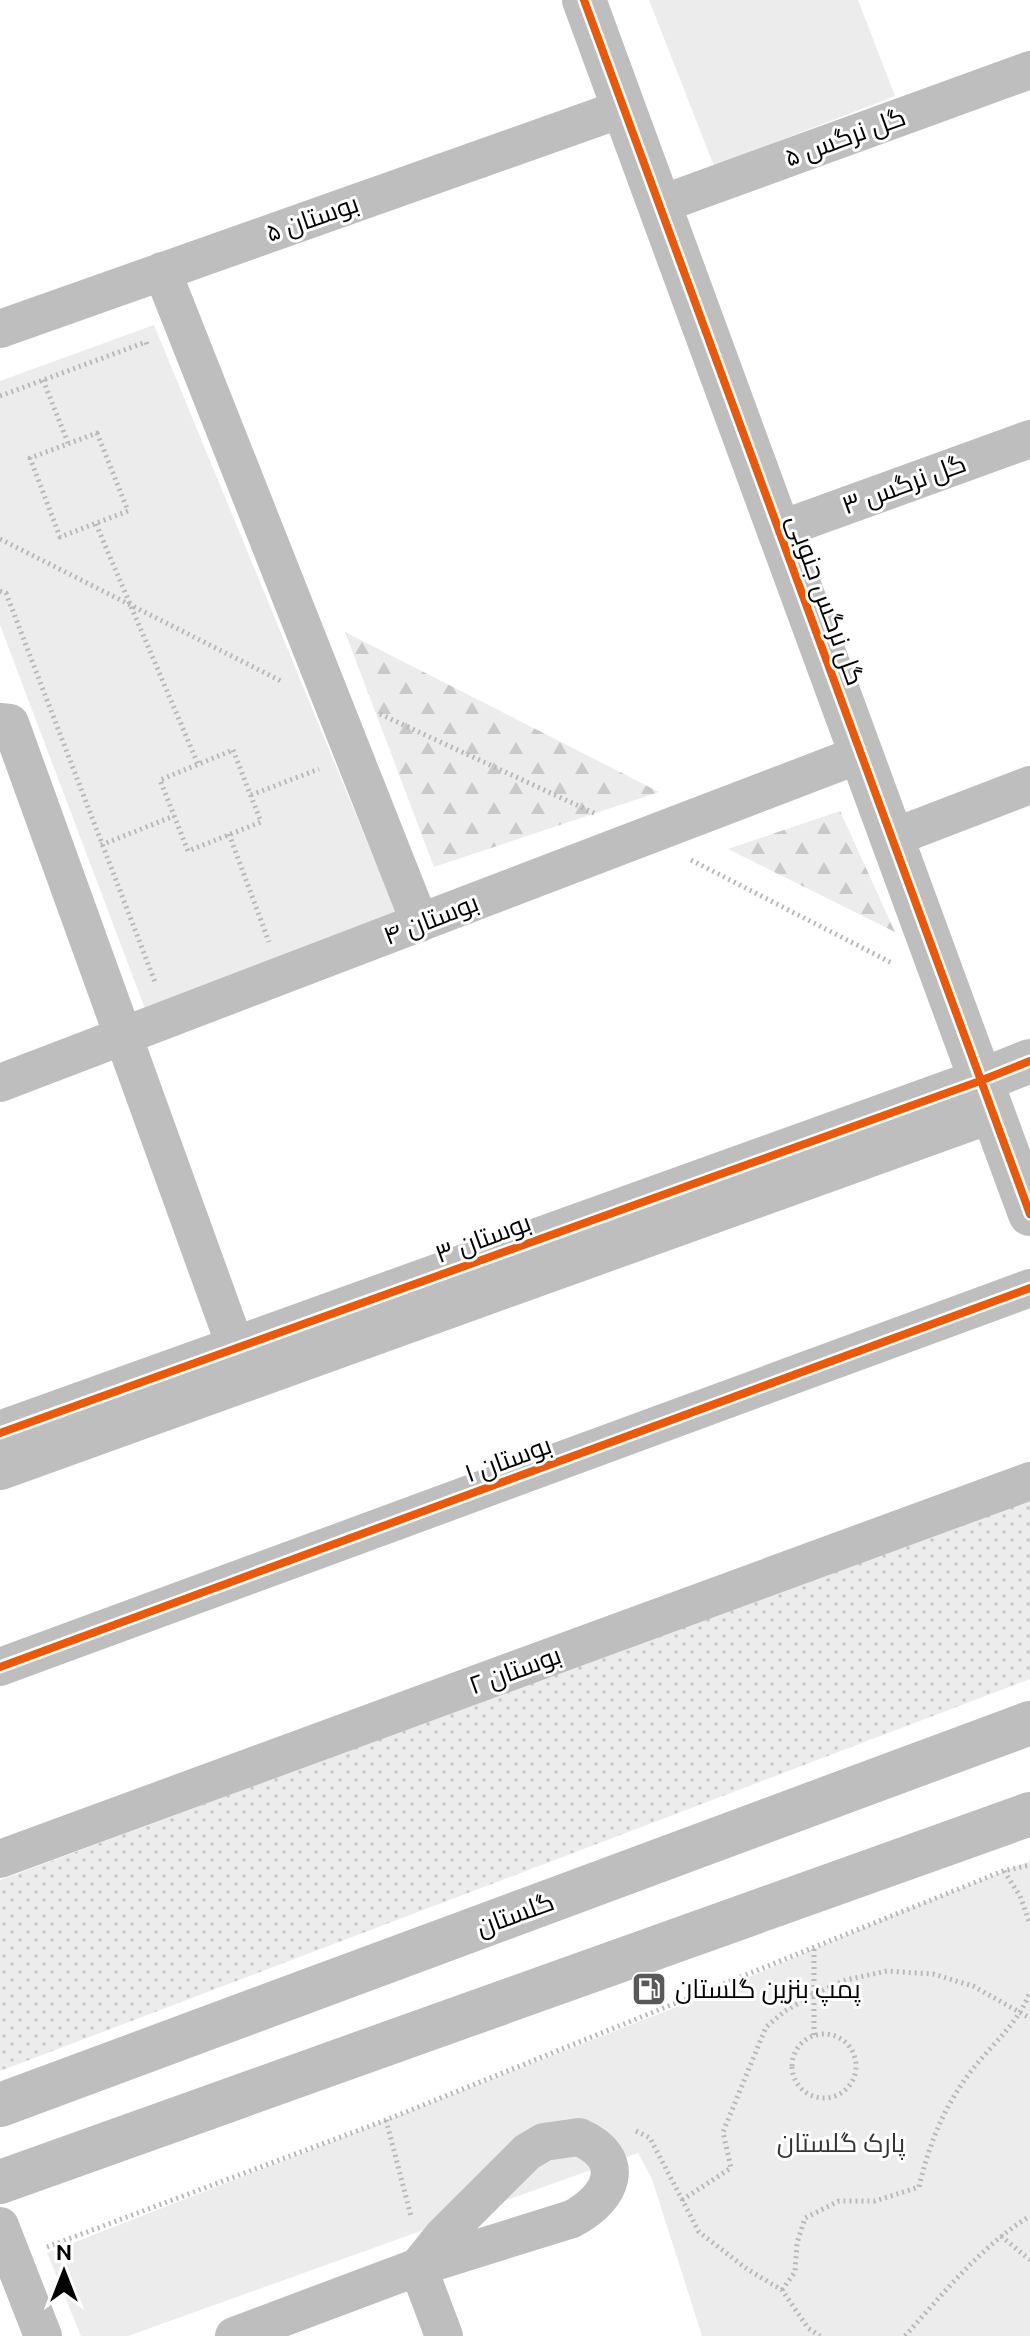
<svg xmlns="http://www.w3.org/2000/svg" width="1030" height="2336" font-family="Ubuntu,Cairo,sans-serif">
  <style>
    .grass { fill: url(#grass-dots) }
    .forest { fill: url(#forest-firs) }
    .park { fill: #ececec }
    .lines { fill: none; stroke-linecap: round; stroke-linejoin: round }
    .path { stroke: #b9b9b9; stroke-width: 5; stroke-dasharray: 2 4; stroke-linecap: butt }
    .minor { stroke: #bebebe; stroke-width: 38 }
    .tertiary { stroke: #bebebe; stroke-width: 44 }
    .primary { stroke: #bebebe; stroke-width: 44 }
    .cycleway-casing { stroke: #fff; stroke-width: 13 }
    .cycleway { stroke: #e8590c; stroke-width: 8 }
    .labels { text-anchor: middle; stroke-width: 6; stroke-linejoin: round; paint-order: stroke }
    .street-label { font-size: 26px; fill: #000; stroke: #fff }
    .poi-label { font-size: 26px; fill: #000; stroke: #fff; text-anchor: start }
    .park-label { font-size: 26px; fill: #333; stroke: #fff }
  </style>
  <defs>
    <pattern id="grass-dots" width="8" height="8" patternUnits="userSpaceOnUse" patternTransform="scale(2)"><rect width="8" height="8" fill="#ececec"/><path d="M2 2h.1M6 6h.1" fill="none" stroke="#c9c9c9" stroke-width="1.8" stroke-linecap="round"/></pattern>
    <pattern id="forest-firs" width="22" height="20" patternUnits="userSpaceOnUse" patternTransform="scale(2)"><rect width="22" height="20" fill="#ececec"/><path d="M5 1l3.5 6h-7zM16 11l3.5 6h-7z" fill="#c9c9c9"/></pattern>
  </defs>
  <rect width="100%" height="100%" fill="#fff"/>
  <path class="grass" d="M 1030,1498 L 1030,1679 L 0,2071 L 0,1880 Z"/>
  <path class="forest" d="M 345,632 L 659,792 L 434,867 Z
    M 840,811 L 895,932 L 728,849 Z"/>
  <path class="park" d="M 649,0 L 858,0 L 895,96 L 714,166 Z
    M 154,325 L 401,924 L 147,1014 L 0,625 L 0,381 Z
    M 1030,1861 L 1030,2336 L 702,2336 L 652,2179 L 638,2153 L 128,2336 L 81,2336 L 47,2253 L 707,1995 L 900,1912 Z"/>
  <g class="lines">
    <path class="path" d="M 43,380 L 68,443
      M 0,396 L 146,342 L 147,345
      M 97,433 L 128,511 L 60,537 L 30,458 Z
      M 96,524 L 198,764
      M 0,539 L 281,681
      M 0,591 L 6,593 L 155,982
      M 380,714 L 596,814
      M 233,750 L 261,822 L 188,851 L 160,780 Z
      M 251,795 L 319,769
      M 229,834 L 269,942
      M 101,845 L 174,816
      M 691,860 L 892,963
      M 1004,1871 L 1020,1896 L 1030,1924
      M 814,1949 L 814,2036
      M792 2066a32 32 0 1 1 64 0a32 32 0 1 1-64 0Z
      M 386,2120 L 411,2216
      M 636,2131 L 650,2138 L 699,2232 L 747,2269 L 782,2290 L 808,2328 L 820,2336
      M 682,2200 L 731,2168 L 723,2132 L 766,2027 L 785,2011 L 814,1994 L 846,1980 L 887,1971 L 933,1974 L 973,1986 L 1030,2018
      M 1001,2236 L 1030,2260
      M 47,2247 L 386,2120 L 1003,1871 L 1030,1865
      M 782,2290 L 795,2272 L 797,2243 L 805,2218 L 839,2201 L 875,2201 L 919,2187 C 929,2144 944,2106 972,2070 C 992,2044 1018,2024 1030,1992
      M 905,2336 C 943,2294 981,2246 1030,2216"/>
    <path class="minor" d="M 659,205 L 1030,70
      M 162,271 L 420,923
      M 0,329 L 624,108
      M 779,530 L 1030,439
      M 0,722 L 10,723 L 236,1348
      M 892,838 L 1030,785
      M 0,1083 L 861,754
      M 0,1667 L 1030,1288
      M 0,1859 L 1030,1481
      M 0,2226 L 43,2336
      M 418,2267 L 444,2336
      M 234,2336 L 418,2267 L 572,2219 C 612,2198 629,2159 579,2137 L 544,2142 L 527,2152 L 443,2236 L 418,2267"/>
    <path class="tertiary" d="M 584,0 L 1030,1214
      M 0,1433 L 980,1081 L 1030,1061
      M 0,1468 L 992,1111"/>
    <path class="primary" d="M 0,2105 L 1030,1723
      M 0,2182 L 1030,1814"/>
    <g class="cycleway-casing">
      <path id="cycleway" d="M 584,0 L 1030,1214
        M 0,1433 L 980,1081 L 1030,1061
        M 0,1667 L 1030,1288"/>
    </g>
    <use href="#cycleway" class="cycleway"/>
  </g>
  <defs>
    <g id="fuel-square" transform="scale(1.8)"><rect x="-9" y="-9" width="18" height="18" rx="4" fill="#595959" stroke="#fff"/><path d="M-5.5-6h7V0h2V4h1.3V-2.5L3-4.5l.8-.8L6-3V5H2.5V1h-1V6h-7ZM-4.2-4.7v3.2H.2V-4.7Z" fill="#fff"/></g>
  </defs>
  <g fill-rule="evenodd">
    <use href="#fuel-square" x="649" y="1989"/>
  </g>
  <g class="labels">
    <g class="street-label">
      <text transform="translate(845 137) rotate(-20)" y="9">گل نرگس ۵</text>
      <text transform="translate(312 218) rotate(-19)" y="9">بوستان ۵</text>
      <text transform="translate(904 484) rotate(-20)" y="9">گل نرگس ۳</text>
      <text transform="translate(826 600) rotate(70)" y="9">گل نرگس جنوبی</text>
      <text transform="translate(431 919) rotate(-21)" y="9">بوستان ۴</text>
      <text transform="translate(483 1238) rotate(-20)" y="9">بوستان ۳</text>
      <text transform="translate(508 1459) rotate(-20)" y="9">بوستان ۱</text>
      <text transform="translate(515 1670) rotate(-20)" y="9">بوستان ۲</text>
      <text transform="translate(515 1914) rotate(-20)" y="9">گلستان</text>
    </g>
    <g class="poi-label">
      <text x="675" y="1998">پمپ بنزین گلستان</text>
    </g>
    <g class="park-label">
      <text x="841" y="2152">پارک گلستان</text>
    </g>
  </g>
  <g transform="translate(64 2272)" stroke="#ffffff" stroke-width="6" paint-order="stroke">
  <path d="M0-6L14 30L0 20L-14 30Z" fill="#000000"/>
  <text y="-12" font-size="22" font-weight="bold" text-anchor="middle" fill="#000000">N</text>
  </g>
</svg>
